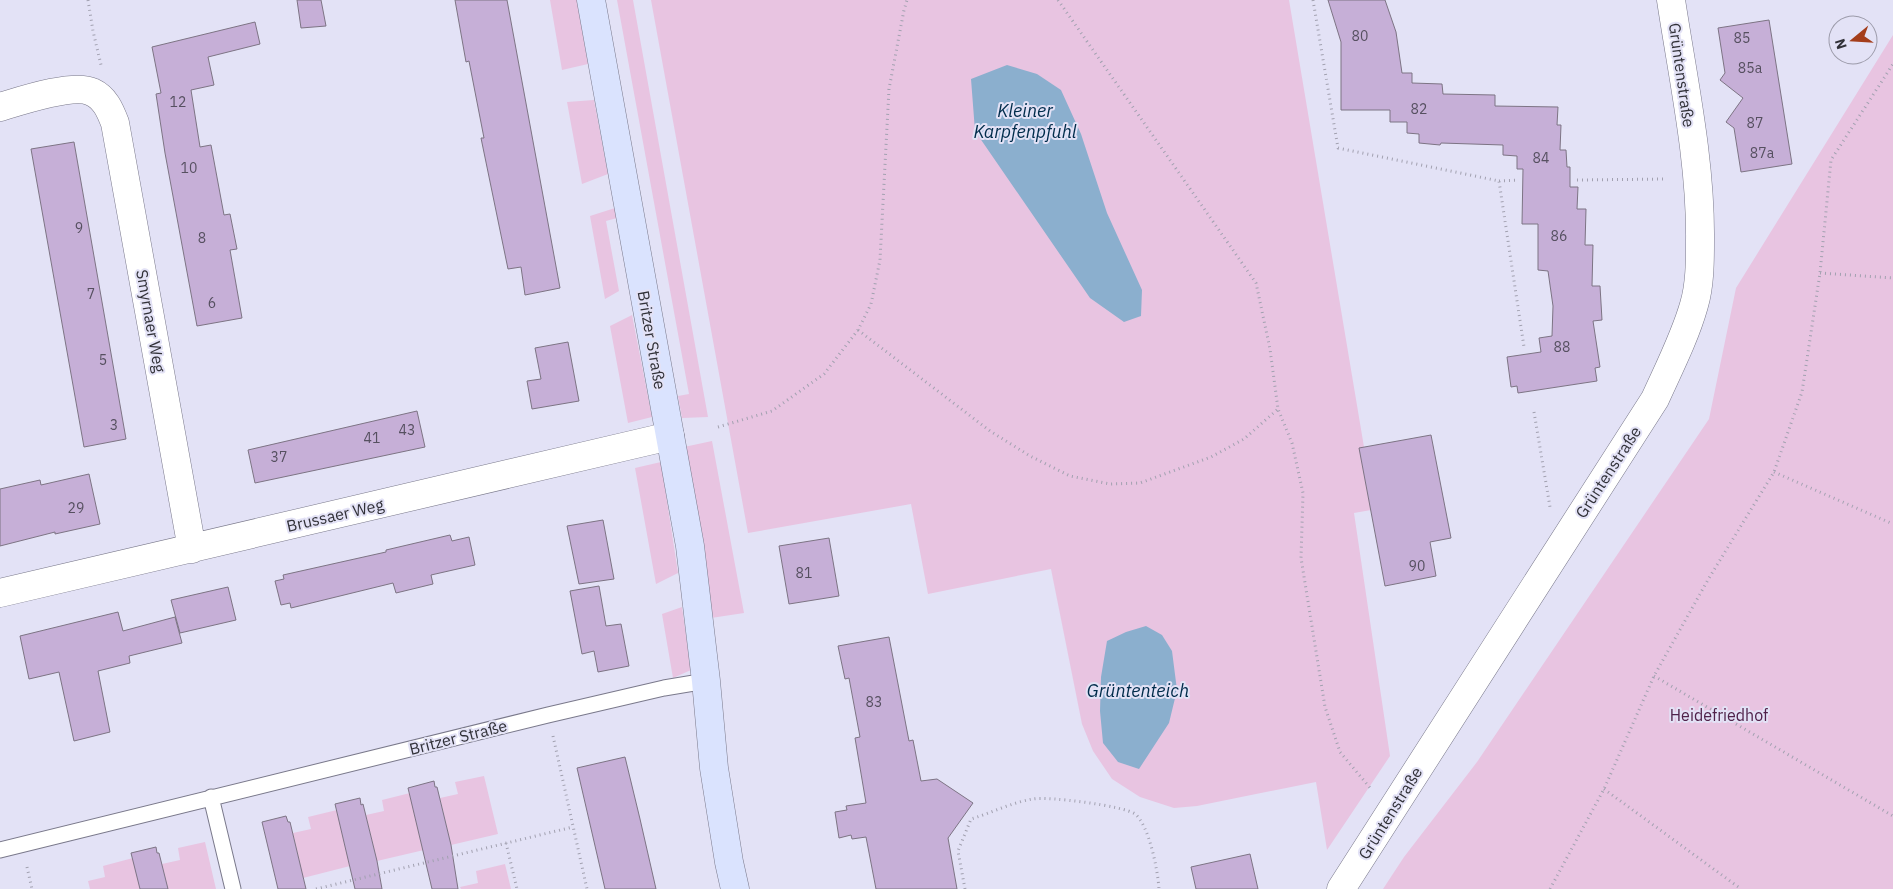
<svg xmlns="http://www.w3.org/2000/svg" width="1893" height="889" font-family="'IBM Plex Sans',sans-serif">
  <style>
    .green { fill: #e8c4e1 }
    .water { fill: #8bafce }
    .building { fill: #c6afd7; stroke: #7d7484 }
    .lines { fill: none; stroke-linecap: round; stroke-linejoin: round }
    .lane-casing { stroke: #7a798b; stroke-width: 17 }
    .street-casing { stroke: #7a798b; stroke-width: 29 }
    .secondary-casing { stroke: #7a798b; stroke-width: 29 }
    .path { stroke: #a2a1b0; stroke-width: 3; stroke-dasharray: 1 4; stroke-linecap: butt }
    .lane { stroke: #fff; stroke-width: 15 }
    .street { stroke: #fff; stroke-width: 28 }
    .secondary { stroke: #dae3fe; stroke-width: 28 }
    .labels { text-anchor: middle; stroke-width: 4; stroke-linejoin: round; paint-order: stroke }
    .number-label { font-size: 14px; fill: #565060 }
    .street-label { font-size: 16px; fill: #313138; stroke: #e3e2f6 }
    .park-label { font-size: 16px; fill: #50224a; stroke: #e3e2f6 }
    .water-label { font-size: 18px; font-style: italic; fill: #002c4b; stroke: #e3e2f6 }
  </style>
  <rect width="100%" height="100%" fill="#e3e2f6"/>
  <path class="green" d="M 550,0 L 577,0 L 588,64 L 562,70 Z
    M 617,0 L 633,0 L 708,417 L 682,418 L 678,396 L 689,394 Z
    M 651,0 L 1289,0 L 1364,447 L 1371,510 L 1354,513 L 1390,756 L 1327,850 L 1316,782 L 1197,806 L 1174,808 L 1140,797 L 1112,779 L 1093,751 L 1082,724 L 1051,569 L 928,594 L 911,504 L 748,533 Z
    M 1893,35 L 1893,889 L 1383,889 L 1404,857 L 1477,762 L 1709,419 L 1736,288 Z
    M 594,100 L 608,174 L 582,184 L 567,102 Z
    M 615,208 L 617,218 L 606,221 L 619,291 L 605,299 L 590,216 Z
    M 632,315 L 652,417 L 628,423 L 610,326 Z
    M 712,441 L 744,613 L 711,618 L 684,447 Z
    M 661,462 L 678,573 L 656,584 L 635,468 Z
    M 682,607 L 691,670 L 673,678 L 662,614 Z
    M 484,776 L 498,834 L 451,845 L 440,798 L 458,794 L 455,782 Z
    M 410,793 L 424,850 L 377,861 L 366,815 L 384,811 L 382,800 Z
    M 337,810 L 350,866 L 303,878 L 293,833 L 311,829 L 308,817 Z
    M 205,842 L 216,889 L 168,889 L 162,864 L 180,860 L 178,848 Z
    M 133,858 L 140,889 L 90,889 L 88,881 L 105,877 L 103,866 Z
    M 505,864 L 511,889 L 461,889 L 460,887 L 478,883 L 476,871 Z"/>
  <path class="water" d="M 1007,65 L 1037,74 L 1061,90 L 1081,134 L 1107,213 L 1142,290 L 1141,316 L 1124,322 L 1090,298 L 975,131 L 971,79 Z
    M 1146,626 L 1162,635 L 1172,651 L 1177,690 L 1169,723 L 1139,769 L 1118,762 L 1103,743 L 1100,711 L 1101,677 L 1107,641 L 1126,632 Z"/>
  <path class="building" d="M 297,0 L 321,0 L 326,26 L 301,28 Z
    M 455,0 L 507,0 L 560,288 L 525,295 L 521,267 L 508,269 L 481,138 L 484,138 L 469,61 L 466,62 Z
    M 1328,0 L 1385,0 L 1396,32 L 1402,73 L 1412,73 L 1412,83 L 1442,84 L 1443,94 L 1495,95 L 1495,106 L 1558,107 L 1557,125 L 1561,125 L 1560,150 L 1566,150 L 1567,167 L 1570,167 L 1570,187 L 1578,187 L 1577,209 L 1586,209 L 1585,245 L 1593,245 L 1592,286 L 1600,286 L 1602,320 L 1593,321 L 1600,367 L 1595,368 L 1597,381 L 1518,393 L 1517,386 L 1511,387 L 1507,357 L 1541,352 L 1539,338 L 1552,336 L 1553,306 L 1548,271 L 1538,270 L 1538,224 L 1522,224 L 1523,169 L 1517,169 L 1517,156 L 1503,155 L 1503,145 L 1441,143 L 1440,145 L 1419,143 L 1419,134 L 1407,133 L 1407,122 L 1390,122 L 1390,110 L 1341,110 L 1341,42 Z
    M 1769,20 L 1792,164 L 1741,172 L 1734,128 L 1726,122 L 1743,98 L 1720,80 L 1725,73 L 1718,28 Z
    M 255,22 L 260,44 L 208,57 L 214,85 L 191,90 L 200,147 L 211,145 L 224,215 L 230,214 L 237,249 L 230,250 L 242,318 L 197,326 L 165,153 L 156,94 L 161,93 L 152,47 Z
    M 74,142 L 126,439 L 84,447 L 31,149 Z
    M 568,342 L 579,401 L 532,409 L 527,381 L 541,379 L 535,348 Z
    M 417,411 L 425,447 L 255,483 L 248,450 Z
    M 1431,435 L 1451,538 L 1430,542 L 1436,576 L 1385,586 L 1359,448 Z
    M 89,474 L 100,524 L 55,534 L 55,532 L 0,546 L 0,489 L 40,480 L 41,485 Z
    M 603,520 L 614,579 L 579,584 L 567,526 Z
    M 450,535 L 452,541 L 469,537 L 475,565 L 431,575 L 433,584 L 396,593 L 393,583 L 291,608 L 290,603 L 281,605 L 275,581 L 284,579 L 283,575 L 386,552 L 386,550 Z
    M 829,538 L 839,596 L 789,604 L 779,546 Z
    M 599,586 L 606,626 L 621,624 L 629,666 L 598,672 L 594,651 L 582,654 L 570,591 Z
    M 228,587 L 236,620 L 180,633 L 171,600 Z
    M 118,612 L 123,631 L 175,617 L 182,643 L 129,656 L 130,663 L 98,671 L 110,732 L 74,741 L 59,672 L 29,679 L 20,636 Z
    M 889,637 L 909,741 L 913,740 L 921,781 L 937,779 L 973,803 L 948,838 L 957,889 L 876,889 L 866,837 L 852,839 L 851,835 L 839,838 L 835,812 L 847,810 L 846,806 L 866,803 L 855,738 L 860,737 L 849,678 L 845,679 L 838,646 Z
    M 625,757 L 640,819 L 656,889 L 605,889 L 577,768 Z
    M 434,781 L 435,787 L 437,787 L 451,845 L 458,889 L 432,889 L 408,788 Z
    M 360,798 L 361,805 L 363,804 L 377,861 L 382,889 L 355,889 L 335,804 Z
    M 286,816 L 288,822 L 290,822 L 306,889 L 278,889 L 262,822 Z
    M 156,847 L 157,853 L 159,853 L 168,889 L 140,889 L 131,853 Z
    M 1250,854 L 1258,889 L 1196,889 L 1191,867 Z"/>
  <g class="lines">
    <g class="lane-casing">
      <path id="lane" d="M 211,797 L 233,889
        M 0,850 L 548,715 L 664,688 L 706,681"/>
    </g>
    <g class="street-casing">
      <path id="street" d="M 0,107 C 20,101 74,83 92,92 C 105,98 110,110 115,123 L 192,549
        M 0,593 L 670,436
        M 1341,889 L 1655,399 C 1669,368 1685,337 1694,305 C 1700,285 1700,261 1700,241 C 1701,161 1683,79 1671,0"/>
    </g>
    <g class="secondary-casing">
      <path id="secondary" d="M 591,0 L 690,546 L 706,681 L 714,768 L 729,862 L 735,889"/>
    </g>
    <path class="path" d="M 88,0 L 93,31 L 101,65
      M 1058,0 L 1256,283 L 1270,349 L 1278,409 L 1292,443 L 1303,493 L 1301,558 L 1325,707 L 1340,752 L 1371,789
      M 1313,0 L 1338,148 L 1499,181 L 1524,347
      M 1577,180 L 1667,179
      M 1499,181 L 1518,180
      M 1820,273 L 1893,278
      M 858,330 L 990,431 L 1030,456 L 1070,476 L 1110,484 L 1140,483 L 1211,457 L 1244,439 L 1278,409
      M 1534,412 L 1550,507
      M 718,427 L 772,411 L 824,374 L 858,330 L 871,304 L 880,260 L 889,89 L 904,10 L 907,0
      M 1774,472 L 1893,524
      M 1654,676 L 1893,816
      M 553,736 L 587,889
      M 1604,789 L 1741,889
      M 506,843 L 517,889
      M 27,867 L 32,889
      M 316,889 L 573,827
      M 965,889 L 958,851 L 971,819 C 991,813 1013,802 1033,799 C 1047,796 1125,806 1135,814 C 1149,825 1158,871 1159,889
      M 1550,889 L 1604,789 L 1654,676 L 1709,578 L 1774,472 L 1802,392 L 1820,273 L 1831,160 L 1893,64"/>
    <use href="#lane" class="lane"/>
    <use href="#street" class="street"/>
    <use href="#secondary" class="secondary"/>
  </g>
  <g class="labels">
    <g class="number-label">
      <text x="1360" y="41">80</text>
      <text x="1742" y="43">85</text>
      <text x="1750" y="73">85a</text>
      <text x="178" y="107">12</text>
      <text x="1419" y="114">82</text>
      <text x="1755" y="128">87</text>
      <text x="1762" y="158">87a</text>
      <text x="1541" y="163">84</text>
      <text x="189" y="173">10</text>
      <text x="79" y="233">9</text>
      <text x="1559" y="241">86</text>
      <text x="202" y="243">8</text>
      <text x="91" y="299">7</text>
      <text x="212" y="308">6</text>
      <text x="1562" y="352">88</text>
      <text x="103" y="365">5</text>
      <text x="114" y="430">3</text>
      <text x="407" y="435">43</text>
      <text x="372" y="443">41</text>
      <text x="279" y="462">37</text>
      <text x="76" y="513">29</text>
      <text x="1417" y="571">90</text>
      <text x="804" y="578">81</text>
      <text x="874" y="707">83</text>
    </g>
    <g class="street-label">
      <text transform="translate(1682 75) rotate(82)" y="6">Grüntenstraße</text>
      <text transform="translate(151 321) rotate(80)" y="6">Smyrnaer Weg</text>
      <text transform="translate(652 340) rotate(80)" y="6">Britzer Straße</text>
      <text transform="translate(1608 472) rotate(-57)" y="6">Grüntenstraße</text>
      <text transform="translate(335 515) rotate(-13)" y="6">Brussaer Weg</text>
      <text transform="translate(458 737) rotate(-14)" y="6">Britzer Straße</text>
      <text transform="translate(1390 813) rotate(-58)" y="6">Grüntenstraße</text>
    </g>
    <g class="park-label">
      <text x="1719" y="721">Heidefriedhof</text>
    </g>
    <g class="water-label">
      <text x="1025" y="117">Kleiner<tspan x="1025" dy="21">Karpfenpfuhl</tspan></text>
      <text x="1138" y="697">Grüntenteich</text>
    </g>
  </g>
  <g transform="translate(1853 40) rotate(252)"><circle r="24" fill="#e3e2f6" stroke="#9c9baa"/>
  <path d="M0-4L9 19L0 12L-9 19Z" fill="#a43d1b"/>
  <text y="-8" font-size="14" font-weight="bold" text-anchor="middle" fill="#313138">N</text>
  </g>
</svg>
